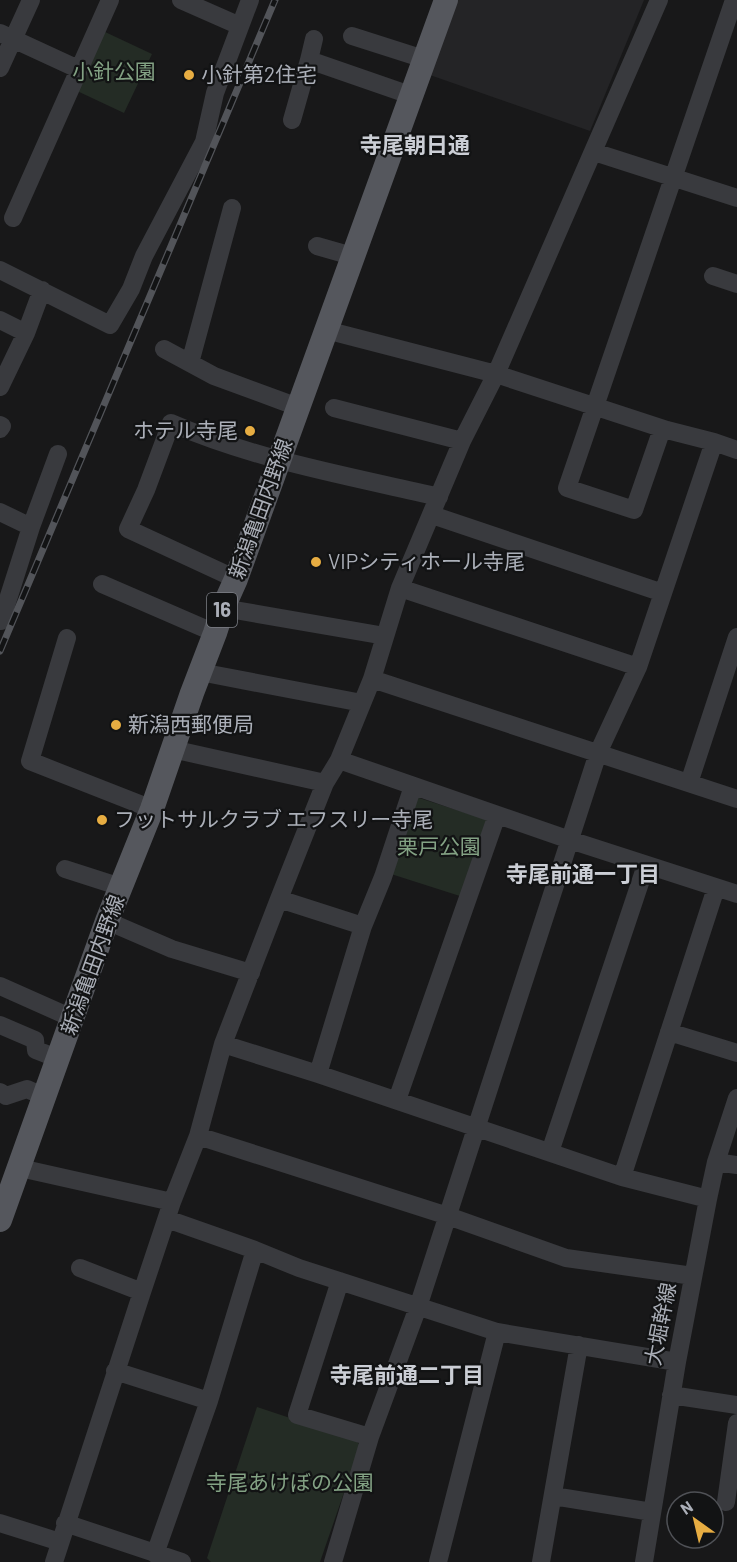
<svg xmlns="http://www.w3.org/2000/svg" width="737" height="1562" font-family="Barlow,'Noto Sans JP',sans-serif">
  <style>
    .built { fill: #242426 }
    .green { fill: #242c25 }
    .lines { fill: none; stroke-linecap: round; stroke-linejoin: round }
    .minor { stroke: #393a3e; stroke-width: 18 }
    .major { stroke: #55575d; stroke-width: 24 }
    .rail-casing { stroke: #525459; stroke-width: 7 }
    .rail { stroke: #121314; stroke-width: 4.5; stroke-dasharray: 14; stroke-linecap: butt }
    .poi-dot { fill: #e7ad42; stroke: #121314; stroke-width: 2 }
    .labels { text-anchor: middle; stroke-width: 4.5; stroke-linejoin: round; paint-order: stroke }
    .shield { fill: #121314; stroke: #7d8087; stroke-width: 1.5 }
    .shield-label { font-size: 20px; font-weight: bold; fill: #abafb8 }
    .park-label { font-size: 21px; fill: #83a284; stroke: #121314 }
    .poi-label { font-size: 21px; fill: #abafb8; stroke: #121314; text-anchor: start }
    .street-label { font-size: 21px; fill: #abafb8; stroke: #121314 }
    .neighbourhood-label { font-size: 22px; font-weight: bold; fill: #cbced5; stroke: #121314 }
  </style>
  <rect width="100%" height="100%" fill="#181819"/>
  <path class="built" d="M 454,0 L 644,0 L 590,131 L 427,74 Z"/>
  <path class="green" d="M 103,31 L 152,54 L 124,113 L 75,90 Z
    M 416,797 L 488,820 L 463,897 L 391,874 Z
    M 257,1407 L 356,1440 L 360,1446 L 320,1562 L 211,1562 L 207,1558 Z"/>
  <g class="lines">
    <path class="minor" d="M 181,0 L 240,26
      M 0,33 L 78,69
      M 352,36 L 424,59
      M 314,39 L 309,60 L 410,95
      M 0,68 L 31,0
      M 292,120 L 309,60
      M 594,152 L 737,198
      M 13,218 L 110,0
      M 317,246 L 352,256
      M 0,270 L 110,325 L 131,289 L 144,256 L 204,142 L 215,93 L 250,0
      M 713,276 L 737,284
      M 0,320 L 26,333
      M 326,330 L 496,374 L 667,430 L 714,442 L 737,450
      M 164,349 L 214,376 L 298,407
      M 190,363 L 232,208
      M 0,387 L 26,333 L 42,290
      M 334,408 L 462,441
      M 0,425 L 2,426 L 0,429
      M 662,429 L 634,510 L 567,488 L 734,0
      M 0,512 L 31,527
      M 432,515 L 663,593
      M 236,579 L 128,529 L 146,490 L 171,423 C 256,460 349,476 439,497
      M 102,584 L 215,633
      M 400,588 L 638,667
      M 223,608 L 385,636
      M 1,621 L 31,527 L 58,454
      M 67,638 L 30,761 L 152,809
      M 200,672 L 362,703
      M 372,679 L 737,799
      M 172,749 L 325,783
      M 339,760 L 570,840 L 737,894
      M 689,783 L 737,637
      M 65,869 L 121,887
      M 279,899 L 363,926
      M 107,921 L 172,949 L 251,973
      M 0,986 L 72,1018
      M 0,1025 L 35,1040 L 36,1050 L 59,1059
      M 669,1032 L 737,1053
      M 223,1044 L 318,1074 L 622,1177 L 708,1199
      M 318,1074 L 363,926 L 383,877 L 413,786
      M 0,1092 L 6,1096 L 27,1089 L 45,1097
      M 397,1100 L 497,815
      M 198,1136 L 448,1216 L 566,1258 L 693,1276
      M 550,1152 L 646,865
      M 716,1162 L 737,1165
      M 20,1168 L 172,1202
      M 622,1177 L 716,888
      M 167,1219 L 255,1250 L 299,1268 L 497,1332 L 677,1362
      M 80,1268 L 142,1292
      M 340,1281 L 297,1415 L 370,1437
      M 115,1371 L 209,1401
      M 671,1395 L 737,1405
      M 553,1496 L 652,1512
      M 726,1502 L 737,1423
      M 0,1523 L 60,1542
      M 65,1523 L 182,1562
      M 155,1554 L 209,1401 L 255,1250
      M 54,1562 L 142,1292 L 172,1202 L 198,1136 L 223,1044 L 279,899 L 325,783 L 339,760 L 372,679 L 400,588 L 462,441 L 496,374 L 659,0
      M 333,1562 L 370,1437 L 418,1307 L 598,753 L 638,667 L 714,442
      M 438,1562 L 497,1332
      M 541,1562 L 579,1345
      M 644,1562 L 677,1362 L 708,1199 L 716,1162 L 737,1098"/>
    <path class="major" d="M 0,1220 L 107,921 L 152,809 L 192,693 L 215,633 L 223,608 L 236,579 L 446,0"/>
    <g class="rail-casing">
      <path id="rail" d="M 0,651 L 275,0"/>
    </g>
    <use href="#rail" class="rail"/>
  </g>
  <g class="poi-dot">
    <circle cx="189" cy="75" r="6"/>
    <circle cx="250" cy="431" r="6"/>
    <circle cx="316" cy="562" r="6"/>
    <circle cx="116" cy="725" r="6"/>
    <circle cx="102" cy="820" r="6"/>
  </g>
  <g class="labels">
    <rect class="shield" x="207" y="593" width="30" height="34" rx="4.5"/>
    <g class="shield-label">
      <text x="222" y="617">16</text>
    </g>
    <g class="park-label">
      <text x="114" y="79">小針公園</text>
      <text x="439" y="854">栗戸公園</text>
      <text x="290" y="1490">寺尾あけぼの公園</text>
    </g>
    <g class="poi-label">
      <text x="201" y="82">小針第2住宅</text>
      <text x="238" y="438" text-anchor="end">ホテル寺尾</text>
      <text x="328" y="569">VIPシティホール寺尾</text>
      <text x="128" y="732">新潟西郵便局</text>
      <text x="114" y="827">フットサルクラブ エフスリー寺尾</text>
    </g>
    <g class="street-label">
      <text transform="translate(261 509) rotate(-70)" y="7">新潟亀田内野線</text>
      <text transform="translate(93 965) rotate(-70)" y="7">新潟亀田内野線</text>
      <text transform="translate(661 1324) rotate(-79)" y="7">大堀幹線</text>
    </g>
    <g class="neighbourhood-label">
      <text x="415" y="153">寺尾朝日通</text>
      <text x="583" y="882">寺尾前通一丁目</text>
      <text x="407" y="1383">寺尾前通二丁目</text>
    </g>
  </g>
  <g transform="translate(695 1520) rotate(326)"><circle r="28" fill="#121314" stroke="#4f5156" stroke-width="1.5"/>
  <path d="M0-4.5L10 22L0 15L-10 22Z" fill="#e7ad42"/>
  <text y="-9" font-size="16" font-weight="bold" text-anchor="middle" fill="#abafb8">N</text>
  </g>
</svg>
